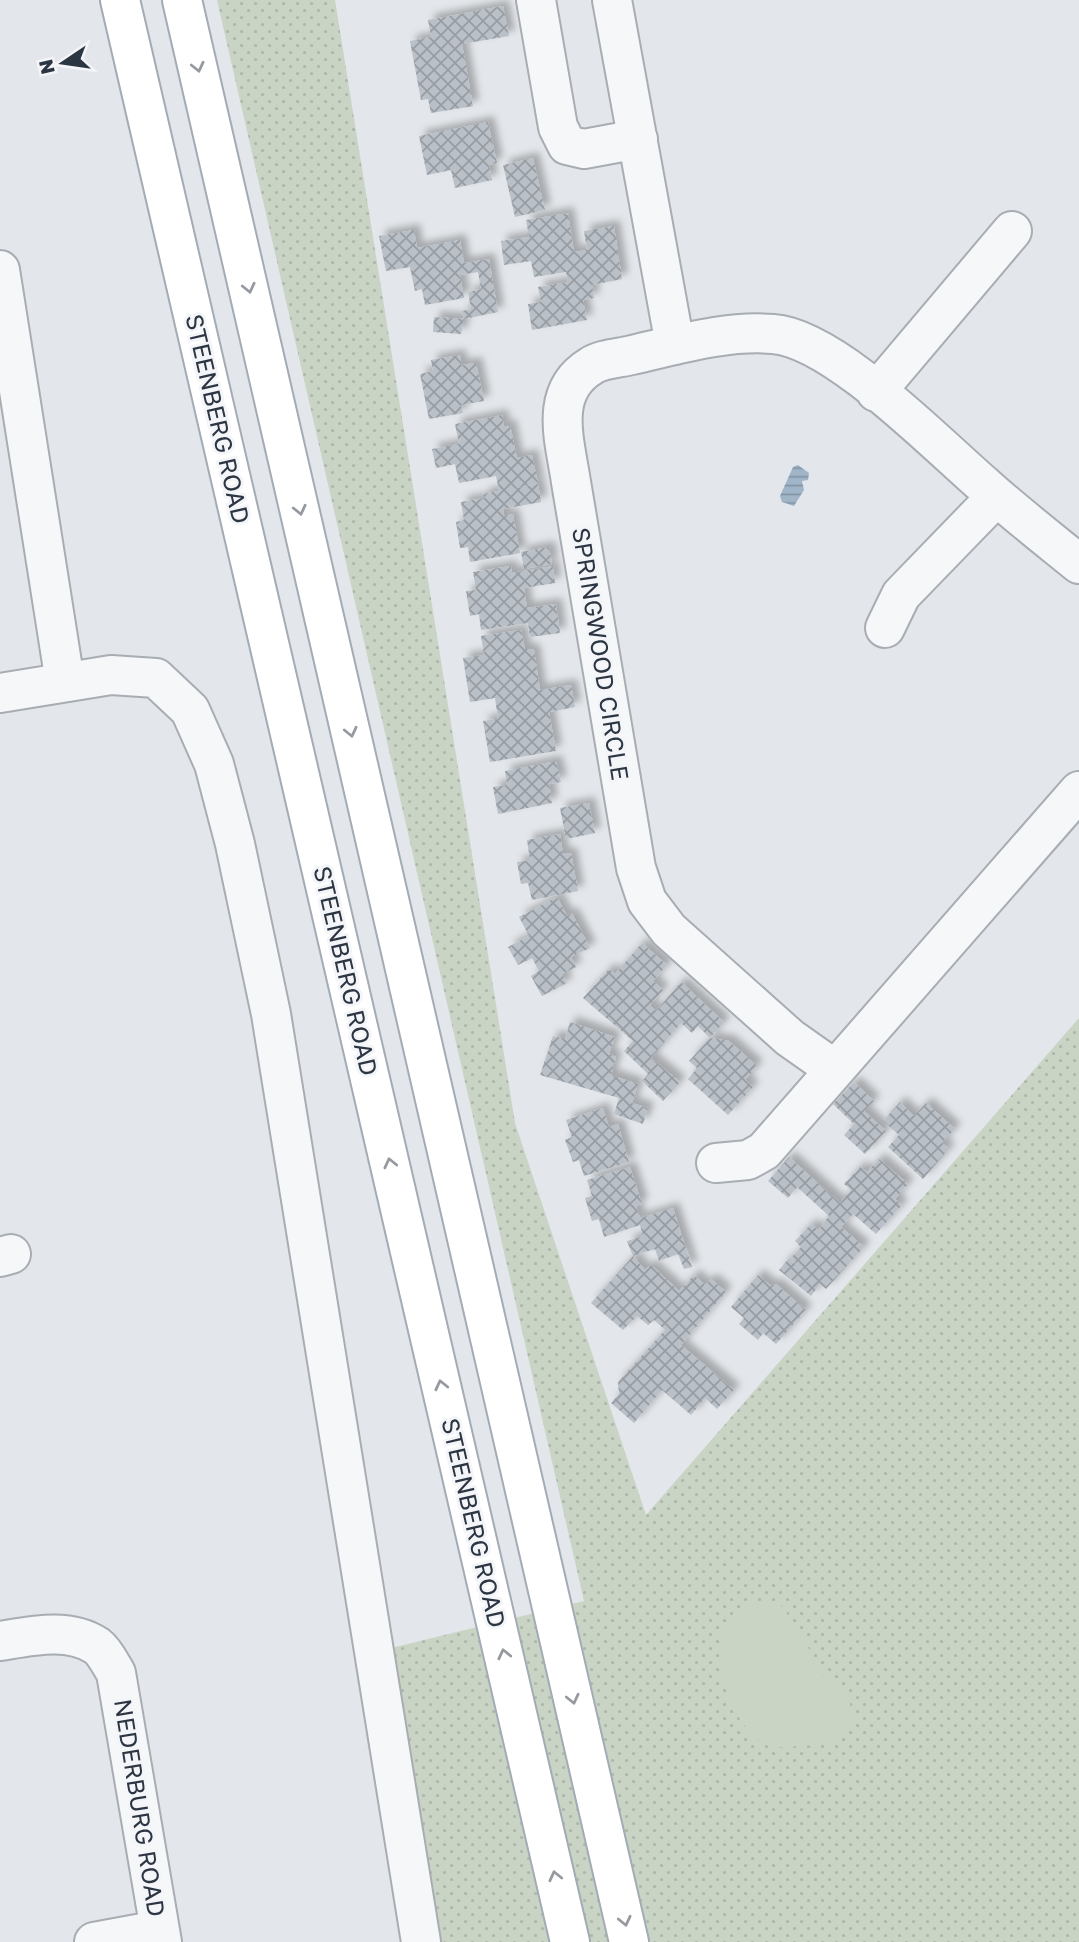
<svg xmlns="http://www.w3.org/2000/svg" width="1079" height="1942" font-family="'Golos Text',sans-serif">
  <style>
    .grass { fill: url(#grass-dots) }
    .park { fill: #c9d4c5 }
    .water { fill: url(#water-rules) }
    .building { fill: url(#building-cross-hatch); filter: url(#shadow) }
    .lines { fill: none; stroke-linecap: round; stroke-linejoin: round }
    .minor-casing { stroke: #a8adb4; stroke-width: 42 }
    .primary-casing { stroke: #a3abb5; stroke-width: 42 }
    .minor { stroke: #f6f7f9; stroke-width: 38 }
    .primary { stroke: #fff; stroke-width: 38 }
    .oneway { stroke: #969aa0 }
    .labels { text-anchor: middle; stroke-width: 6; stroke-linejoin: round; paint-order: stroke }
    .street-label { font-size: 24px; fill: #2c3542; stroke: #f3f5f8 }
  </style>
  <defs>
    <pattern id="grass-dots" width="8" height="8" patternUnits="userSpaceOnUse" patternTransform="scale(1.75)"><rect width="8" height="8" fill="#c9d4c5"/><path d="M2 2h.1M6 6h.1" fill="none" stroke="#adb7aa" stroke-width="1.8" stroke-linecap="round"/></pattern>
    <pattern id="water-rules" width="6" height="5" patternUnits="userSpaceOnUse" patternTransform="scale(1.75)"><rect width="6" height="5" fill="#a0b5c8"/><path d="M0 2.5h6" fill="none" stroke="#8394a4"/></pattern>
    <pattern id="building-cross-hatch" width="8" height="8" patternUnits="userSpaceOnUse" patternTransform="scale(1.75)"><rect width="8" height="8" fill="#bac0c7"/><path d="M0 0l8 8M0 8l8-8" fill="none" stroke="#979da3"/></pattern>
    <filter id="shadow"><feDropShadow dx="6" dy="-6" stdDeviation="3.5" flood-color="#0004"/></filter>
  </defs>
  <rect width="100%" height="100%" fill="#e3e6ea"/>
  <path class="grass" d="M 217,0 L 335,0 L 515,1123 L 646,1515 L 1079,1018 L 1079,1942 L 421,1942 L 375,1652 L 584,1601 Z"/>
  <path class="park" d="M 755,1602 L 779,1603 L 803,1635 L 819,1673 L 848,1690 L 853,1725 C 838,1742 824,1745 801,1746 C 792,1746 778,1749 769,1746 C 730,1731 702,1642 736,1611 C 740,1607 749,1604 755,1602 Z"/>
  <path class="water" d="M 798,465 L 809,473 L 808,480 L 802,481 L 804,490 L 794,506 L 782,502 L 780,496 L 793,467 Z"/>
  <path class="building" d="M 503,6 L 509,36 L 462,44 L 473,106 L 431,113 L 428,99 L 421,100 L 410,41 L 431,37 L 428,20 Z
    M 488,122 L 497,163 L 489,165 L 492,180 L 455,188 L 451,170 L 427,175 L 419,136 Z
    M 533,158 L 545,210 L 515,217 L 503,165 Z
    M 568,213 L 574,252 L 587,250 L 584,231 L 614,226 L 622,279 L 592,285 L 594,298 L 583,300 L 587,320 L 532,330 L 528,304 L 541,302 L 538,287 L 568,282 L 566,272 L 534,277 L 531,261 L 504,265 L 501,241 L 529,237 L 526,220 Z
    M 414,230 L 417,248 L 460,240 L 464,263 L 489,259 L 498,312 L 464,319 L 462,311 L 471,309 L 468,292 L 481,289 L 478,272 L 460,275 L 464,298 L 425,305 L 422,289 L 415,291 L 410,267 L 386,271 L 379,236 Z
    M 434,317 L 464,319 L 461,334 L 433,332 Z
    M 460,355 L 461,365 L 476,363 L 484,401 L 461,405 L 463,413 L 429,419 L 420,374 L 433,371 L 431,360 Z
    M 502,415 L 504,427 L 510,425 L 517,458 L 532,455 L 538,483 L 507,490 L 538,484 L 541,502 L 503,509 L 504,516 L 513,514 L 520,553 L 470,562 L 468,547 L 460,548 L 456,522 L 464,520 L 461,502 L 484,498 L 483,494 L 499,491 L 496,476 L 459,483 L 455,464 L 436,468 L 432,449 L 459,444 L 455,424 Z
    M 549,547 L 552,564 L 524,569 L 521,552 Z
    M 511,566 L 512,573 L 553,566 L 555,583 L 524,588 L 527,608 L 556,604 L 560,633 L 530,637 L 528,623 L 481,630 L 479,614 L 470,616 L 466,591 L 476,590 L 473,572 Z
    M 521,630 L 525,649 L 534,650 L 540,690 L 571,685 L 575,707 L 549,712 L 556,751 L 490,762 L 483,721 L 498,719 L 495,698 L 470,702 L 463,658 L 484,655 L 481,636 Z
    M 556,761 L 561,782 L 549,784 L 552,803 L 498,814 L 493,787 L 507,785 L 505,771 Z
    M 589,803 L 595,833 L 566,839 L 560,808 Z
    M 560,834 L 563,854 L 571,853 L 578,891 L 532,900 L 528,883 L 521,884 L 517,862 L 530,860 L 527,840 Z
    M 557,897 L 567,916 L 572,913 L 590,948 L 571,957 L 576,967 L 562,974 L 567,983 L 542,996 L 531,976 L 539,971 L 532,958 L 518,965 L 508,947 L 529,936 L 519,917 Z
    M 642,943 L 667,965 L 653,981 L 663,990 L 650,1005 L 656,1011 L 681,982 L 724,1022 L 710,1038 L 698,1026 L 692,1033 L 681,1023 L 651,1058 L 680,1082 L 663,1101 L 642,1081 L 648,1074 L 624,1051 L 633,1041 L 583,998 L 609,969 L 615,974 Z
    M 570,1022 L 615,1037 L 609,1054 L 616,1057 L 611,1075 L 638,1084 L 632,1103 L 648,1108 L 643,1124 L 614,1114 L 619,1098 L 540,1075 L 553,1036 L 565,1039 Z
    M 710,1038 L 729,1041 L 757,1066 L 745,1080 L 753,1087 L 728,1115 L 688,1079 L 697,1068 L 689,1061 Z
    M 854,1082 L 874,1101 L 864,1111 L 886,1131 L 865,1154 L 844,1135 L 854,1124 L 833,1104 Z
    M 900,1102 L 914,1116 L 926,1103 L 955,1129 L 942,1143 L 949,1149 L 923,1179 L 888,1147 L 899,1135 L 883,1121 Z
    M 603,1108 L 609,1127 L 618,1124 L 629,1162 L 584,1176 L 579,1160 L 573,1162 L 565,1140 L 572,1137 L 566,1120 Z
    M 789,1157 L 840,1203 L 851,1190 L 844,1184 L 860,1167 L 867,1172 L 879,1159 L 908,1184 L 895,1199 L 902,1205 L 876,1234 L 853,1214 L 841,1227 L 864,1247 L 826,1289 L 820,1284 L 811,1296 L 779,1270 L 789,1258 L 814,1280 L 791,1258 L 801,1247 L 795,1241 L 811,1224 L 818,1230 L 829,1216 L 797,1187 L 788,1198 L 768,1181 Z
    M 630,1167 L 642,1204 L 636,1206 L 640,1218 L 673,1208 L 692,1267 L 684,1269 L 678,1254 L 659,1261 L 655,1249 L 633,1256 L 627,1241 L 643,1236 L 640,1225 L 604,1237 L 599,1219 L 592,1221 L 585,1198 L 592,1196 L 587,1180 Z
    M 633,1256 L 645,1270 L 651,1265 L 679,1291 L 694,1275 L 705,1285 L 711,1279 L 726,1292 L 681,1345 L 734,1390 L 717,1409 L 705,1398 L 691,1415 L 662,1390 L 634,1423 L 611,1403 L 619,1394 L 618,1382 L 665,1330 L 654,1320 L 648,1325 L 637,1316 L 623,1330 L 591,1303 Z
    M 758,1275 L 771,1286 L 776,1284 L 806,1310 L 776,1344 L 763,1333 L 758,1340 L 739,1324 L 744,1318 L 731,1307 Z"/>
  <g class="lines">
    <g class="minor-casing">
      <path id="minor" d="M 536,0 L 558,127 L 567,145 L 584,149 L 638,139
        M 612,0 L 675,345
        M 0,270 L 65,682
        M 876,392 L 1012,231
        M 885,628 L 901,595 L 996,497
        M 0,693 L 111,675 L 156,678 L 190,710 L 214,764 L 235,844 L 271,1014 L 421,1942
        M 834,1069 L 790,1038 L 669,930 L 647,901 L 636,868 L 571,482 C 565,441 548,392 591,366 C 601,359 620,358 632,355 C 677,345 726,330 773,334 C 834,338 937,445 985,486 C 1015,513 1047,538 1079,564
        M 716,1163 L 748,1160 L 764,1151 L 1079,791
        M 0,1257 L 11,1254
        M 0,1641 C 31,1636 69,1627 97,1646 C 105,1652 111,1665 116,1673 L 162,1942
        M 94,1942 L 159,1930"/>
    </g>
    <g class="primary-casing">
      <path id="primary" d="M 120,0 L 570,1942
        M 182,0 L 629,1942"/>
    </g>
    <use href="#minor" class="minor"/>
    <use href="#primary" class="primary"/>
  </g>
  <defs><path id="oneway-chevron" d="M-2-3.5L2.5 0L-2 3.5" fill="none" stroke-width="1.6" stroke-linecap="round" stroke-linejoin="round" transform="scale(1.75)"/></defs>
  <g class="oneway">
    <use href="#oneway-chevron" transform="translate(198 67) rotate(77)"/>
    <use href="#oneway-chevron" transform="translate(249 288) rotate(77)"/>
    <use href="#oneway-chevron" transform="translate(300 510) rotate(77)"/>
    <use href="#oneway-chevron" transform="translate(351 732) rotate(77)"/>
    <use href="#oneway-chevron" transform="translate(390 1163) rotate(-103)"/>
    <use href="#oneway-chevron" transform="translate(441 1385) rotate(-103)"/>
    <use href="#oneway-chevron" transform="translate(504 1654) rotate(-103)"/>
    <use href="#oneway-chevron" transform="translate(573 1699) rotate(77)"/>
    <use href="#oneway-chevron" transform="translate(555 1876) rotate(-103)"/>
    <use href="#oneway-chevron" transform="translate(625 1921) rotate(77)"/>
  </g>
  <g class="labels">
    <g class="street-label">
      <text transform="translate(217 419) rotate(77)" y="8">STEENBERG ROAD</text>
      <text transform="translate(600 654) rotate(81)" y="8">SPRINGWOOD CIRCLE</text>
      <text transform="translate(345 971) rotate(77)" y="8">STEENBERG ROAD</text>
      <text transform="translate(473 1523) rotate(77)" y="8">STEENBERG ROAD</text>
      <text transform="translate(139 1808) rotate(81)" y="8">NEDERBURG ROAD</text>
    </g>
  </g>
  <g transform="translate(63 63) rotate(257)" stroke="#f3f5f8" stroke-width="5" paint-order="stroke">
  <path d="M0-5L12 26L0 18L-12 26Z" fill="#2c3542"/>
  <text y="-10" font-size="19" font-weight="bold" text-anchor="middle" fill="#2c3542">N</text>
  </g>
</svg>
